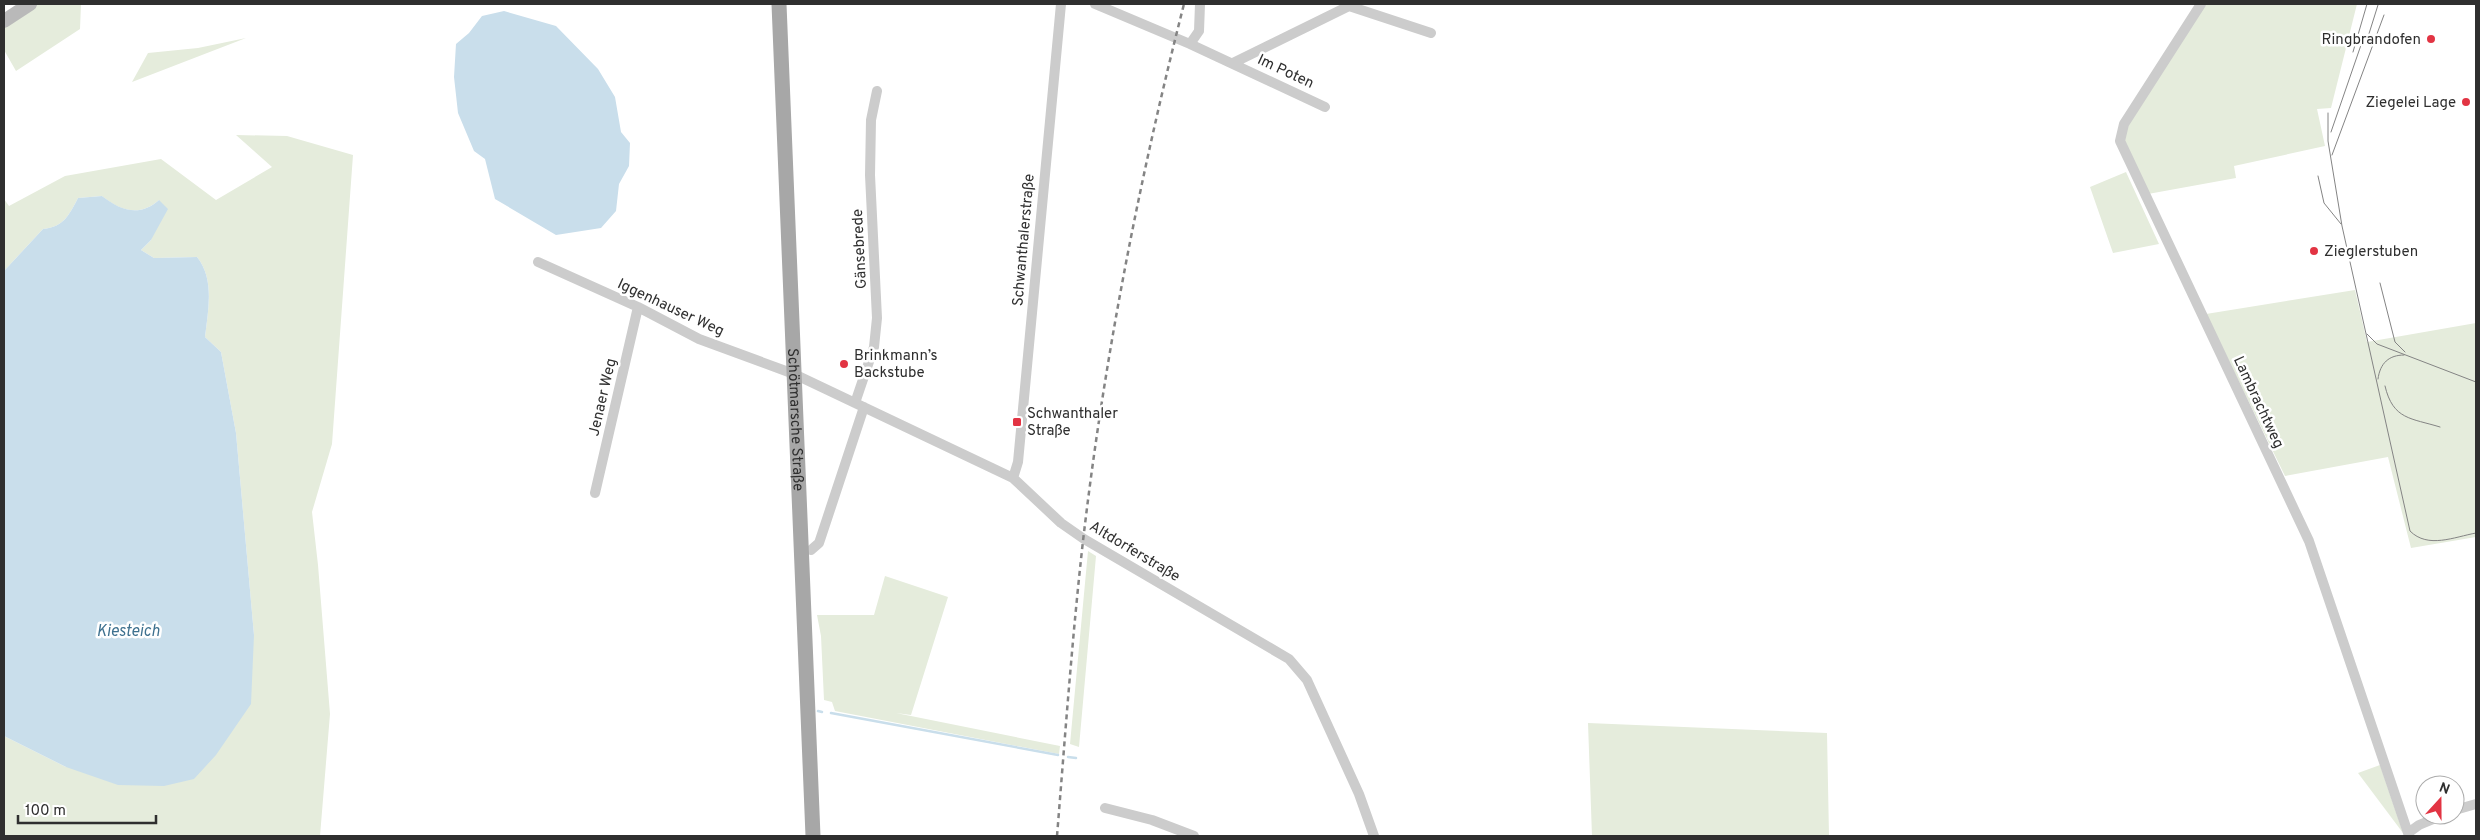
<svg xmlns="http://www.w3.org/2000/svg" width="2480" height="840" font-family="Overpass,sans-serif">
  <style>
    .green { fill: #e5ecdc }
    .water { fill: #c9deeb }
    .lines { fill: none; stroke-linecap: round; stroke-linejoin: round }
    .stream { stroke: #c9deeb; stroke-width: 2.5 }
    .minor { stroke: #ccc; stroke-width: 10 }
    .secondary { stroke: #b9b9b9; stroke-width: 14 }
    .primary { stroke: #a7a7a7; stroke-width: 15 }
    .tram { stroke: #848484; stroke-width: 1 }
    .rail { stroke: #848484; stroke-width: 2.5; stroke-dasharray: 5 4; stroke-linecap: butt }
    .poi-dot { fill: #e23443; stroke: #fff; stroke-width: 2 }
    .labels { text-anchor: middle; stroke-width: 5; stroke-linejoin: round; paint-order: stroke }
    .poi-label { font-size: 15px; fill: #2f2f2f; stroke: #fff; text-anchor: start }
    .street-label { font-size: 15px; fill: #2f2f2f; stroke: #fff }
    .water-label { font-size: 16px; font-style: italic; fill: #3e718f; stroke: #fff }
  </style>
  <rect width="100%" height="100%" fill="#fff"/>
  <path class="green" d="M 38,4 L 81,4 L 80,29 L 16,71 L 4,50 L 4,26 Z
    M 2203,4 L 2357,4 L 2331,108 L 2317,109 L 2325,146 L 2234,166 L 2236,178 L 2148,194 L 2123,142 L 2127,127 Z
    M 246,38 L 132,82 L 148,53 L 198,48 Z
    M 236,135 L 287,136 L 353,155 L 332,444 L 312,512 L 318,565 L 330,714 L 320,836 L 4,836 L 4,736 L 66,767 L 254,635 L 236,433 L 221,352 L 205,337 C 208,311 215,279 197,257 L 154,258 L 141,250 L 151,240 L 159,200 C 140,217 120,211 102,196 L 78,198 C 69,215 64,227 43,229 L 4,271 L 4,199 L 9,206 L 65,176 L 161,159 L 216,200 L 272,167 Z
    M 2126,172 L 2159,244 L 2113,253 L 2090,187 Z
    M 2355,290 L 2367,342 L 2476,323 L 2476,537 L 2411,548 L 2388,457 L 2285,476 L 2206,314 Z
    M 1088,551 L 1096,556 L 1079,747 L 1070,744 Z
    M 885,576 L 948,597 L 911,715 L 896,713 L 1060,746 L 1059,754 L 835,711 L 832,702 L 824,700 L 821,636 L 817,615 L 874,615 Z
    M 1588,723 L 1827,733 L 1829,836 L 1592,836 Z
    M 2380,765 L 2403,833 L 2358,773 Z"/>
  <path class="water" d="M 504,11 L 556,26 L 598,69 L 615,97 L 621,132 L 630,143 L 629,166 L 619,184 L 616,211 L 601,228 L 556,235 L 495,199 L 485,159 L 474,151 L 458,113 L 454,77 L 456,44 L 469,33 L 482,16 Z
    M 102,196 C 121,211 140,217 159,200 L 168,209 L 151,240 L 141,250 L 154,258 L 197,257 C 215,279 208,311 205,337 L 221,352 L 236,433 L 254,635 L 251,704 L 216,755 L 194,779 L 164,786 L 118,785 L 66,767 L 4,736 L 4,271 L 43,229 C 64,227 69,215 78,198 Z"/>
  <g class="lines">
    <path class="stream" d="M 818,711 L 822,712
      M 831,713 L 1058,755
      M 1068,757 L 1076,758"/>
    <path class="minor" d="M 1095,4 L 1190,44 L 1325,107
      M 2201,4 L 2124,124 L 2120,141 L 2309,541 L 2408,833 L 2419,825 L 2443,815
      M 1190,44 L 1199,31 L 1200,4
      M 1233,63 L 1349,6 L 1431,33
      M 538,262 L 638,307 L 699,339 L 794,374 L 1013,478 L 1061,523 L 1084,539 L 1289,659 L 1307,680 L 1359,794 L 1374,836
      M 855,403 L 874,347 L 877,318 L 870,175 L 871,120 L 877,91
      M 1013,478 L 1018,462 L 1061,4
      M 595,493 L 638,307
      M 811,550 L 819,543 L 822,534 L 864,407
      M 1105,808 L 1152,820 L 1194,836
      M 2455,810 L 2476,804"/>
    <path class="secondary" d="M 4,21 L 30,4"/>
    <path class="primary" id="s1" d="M 779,4 L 813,836"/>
    <path class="tram" d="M 2367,40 L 2378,5
      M 2353,52 L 2367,4
      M 2328,113 L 2328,141 L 2342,226 L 2410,531 C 2428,549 2454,537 2476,533
      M 2331,132 L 2361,45
      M 2332,155 L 2384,15
      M 2318,176 L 2324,203 L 2341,224
      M 2380,283 L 2395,342 L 2405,352
      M 2367,334 L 2377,344 L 2476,382
      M 2378,379 C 2380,363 2389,355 2404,355
      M 2385,386 C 2393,420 2411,418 2440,427"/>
    <path class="rail" d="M 1057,836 C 1065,738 1072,639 1083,541 C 1104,360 1139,180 1184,4"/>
  </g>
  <g class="poi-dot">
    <circle cx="2431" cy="39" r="5"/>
    <circle cx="2466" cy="102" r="5"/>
    <circle cx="2314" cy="251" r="5"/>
    <circle cx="844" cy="364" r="5"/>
    <rect x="1012" y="417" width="10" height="10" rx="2.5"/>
  </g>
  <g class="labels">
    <g class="poi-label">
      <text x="2421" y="44" text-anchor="end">Ringbrandofen</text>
      <text x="2456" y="107" text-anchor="end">Ziegelei Lage</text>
      <text x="2324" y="256">Zieglerstuben</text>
      <text x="854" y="360">Brinkmann’s<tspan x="854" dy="17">Backstube</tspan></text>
      <text x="1027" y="418">Schwanthaler<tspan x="1027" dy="17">Straße</tspan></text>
    </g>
    <g class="street-label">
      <text transform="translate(1286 71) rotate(25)" y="5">Im Poten</text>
      <text transform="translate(1023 240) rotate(-85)" y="5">Schwanthalerstraße</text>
      <text transform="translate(859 249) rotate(-93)" y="5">Gänsebrede</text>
      <text transform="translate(671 307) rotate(25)" y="5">Iggenhauser Weg</text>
      <text transform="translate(602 397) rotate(-77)" y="5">Jenaer Weg</text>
      <text transform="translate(2259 402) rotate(65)" y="5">Lambrachtweg</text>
      <text dy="5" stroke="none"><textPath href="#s1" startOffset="416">Schötmarsche Straße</textPath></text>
      <text transform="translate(1135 551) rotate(31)" y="5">Altdorferstraße</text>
    </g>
    <g class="water-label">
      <text x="128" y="636">Kiesteich</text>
    </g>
  </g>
  <rect width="2480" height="840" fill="none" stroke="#2f2f2f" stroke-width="10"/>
  <g transform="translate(2440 800) rotate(21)"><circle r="24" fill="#ffffff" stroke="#acacac"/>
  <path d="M0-4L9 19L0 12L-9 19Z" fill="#e23443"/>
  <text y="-8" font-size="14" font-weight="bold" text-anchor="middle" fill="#2f2f2f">N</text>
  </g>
  <path d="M18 815v8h138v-8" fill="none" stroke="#2f2f2f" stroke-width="2.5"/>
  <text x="25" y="815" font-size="15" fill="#2f2f2f" stroke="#ffffff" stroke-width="4" paint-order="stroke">100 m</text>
</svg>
